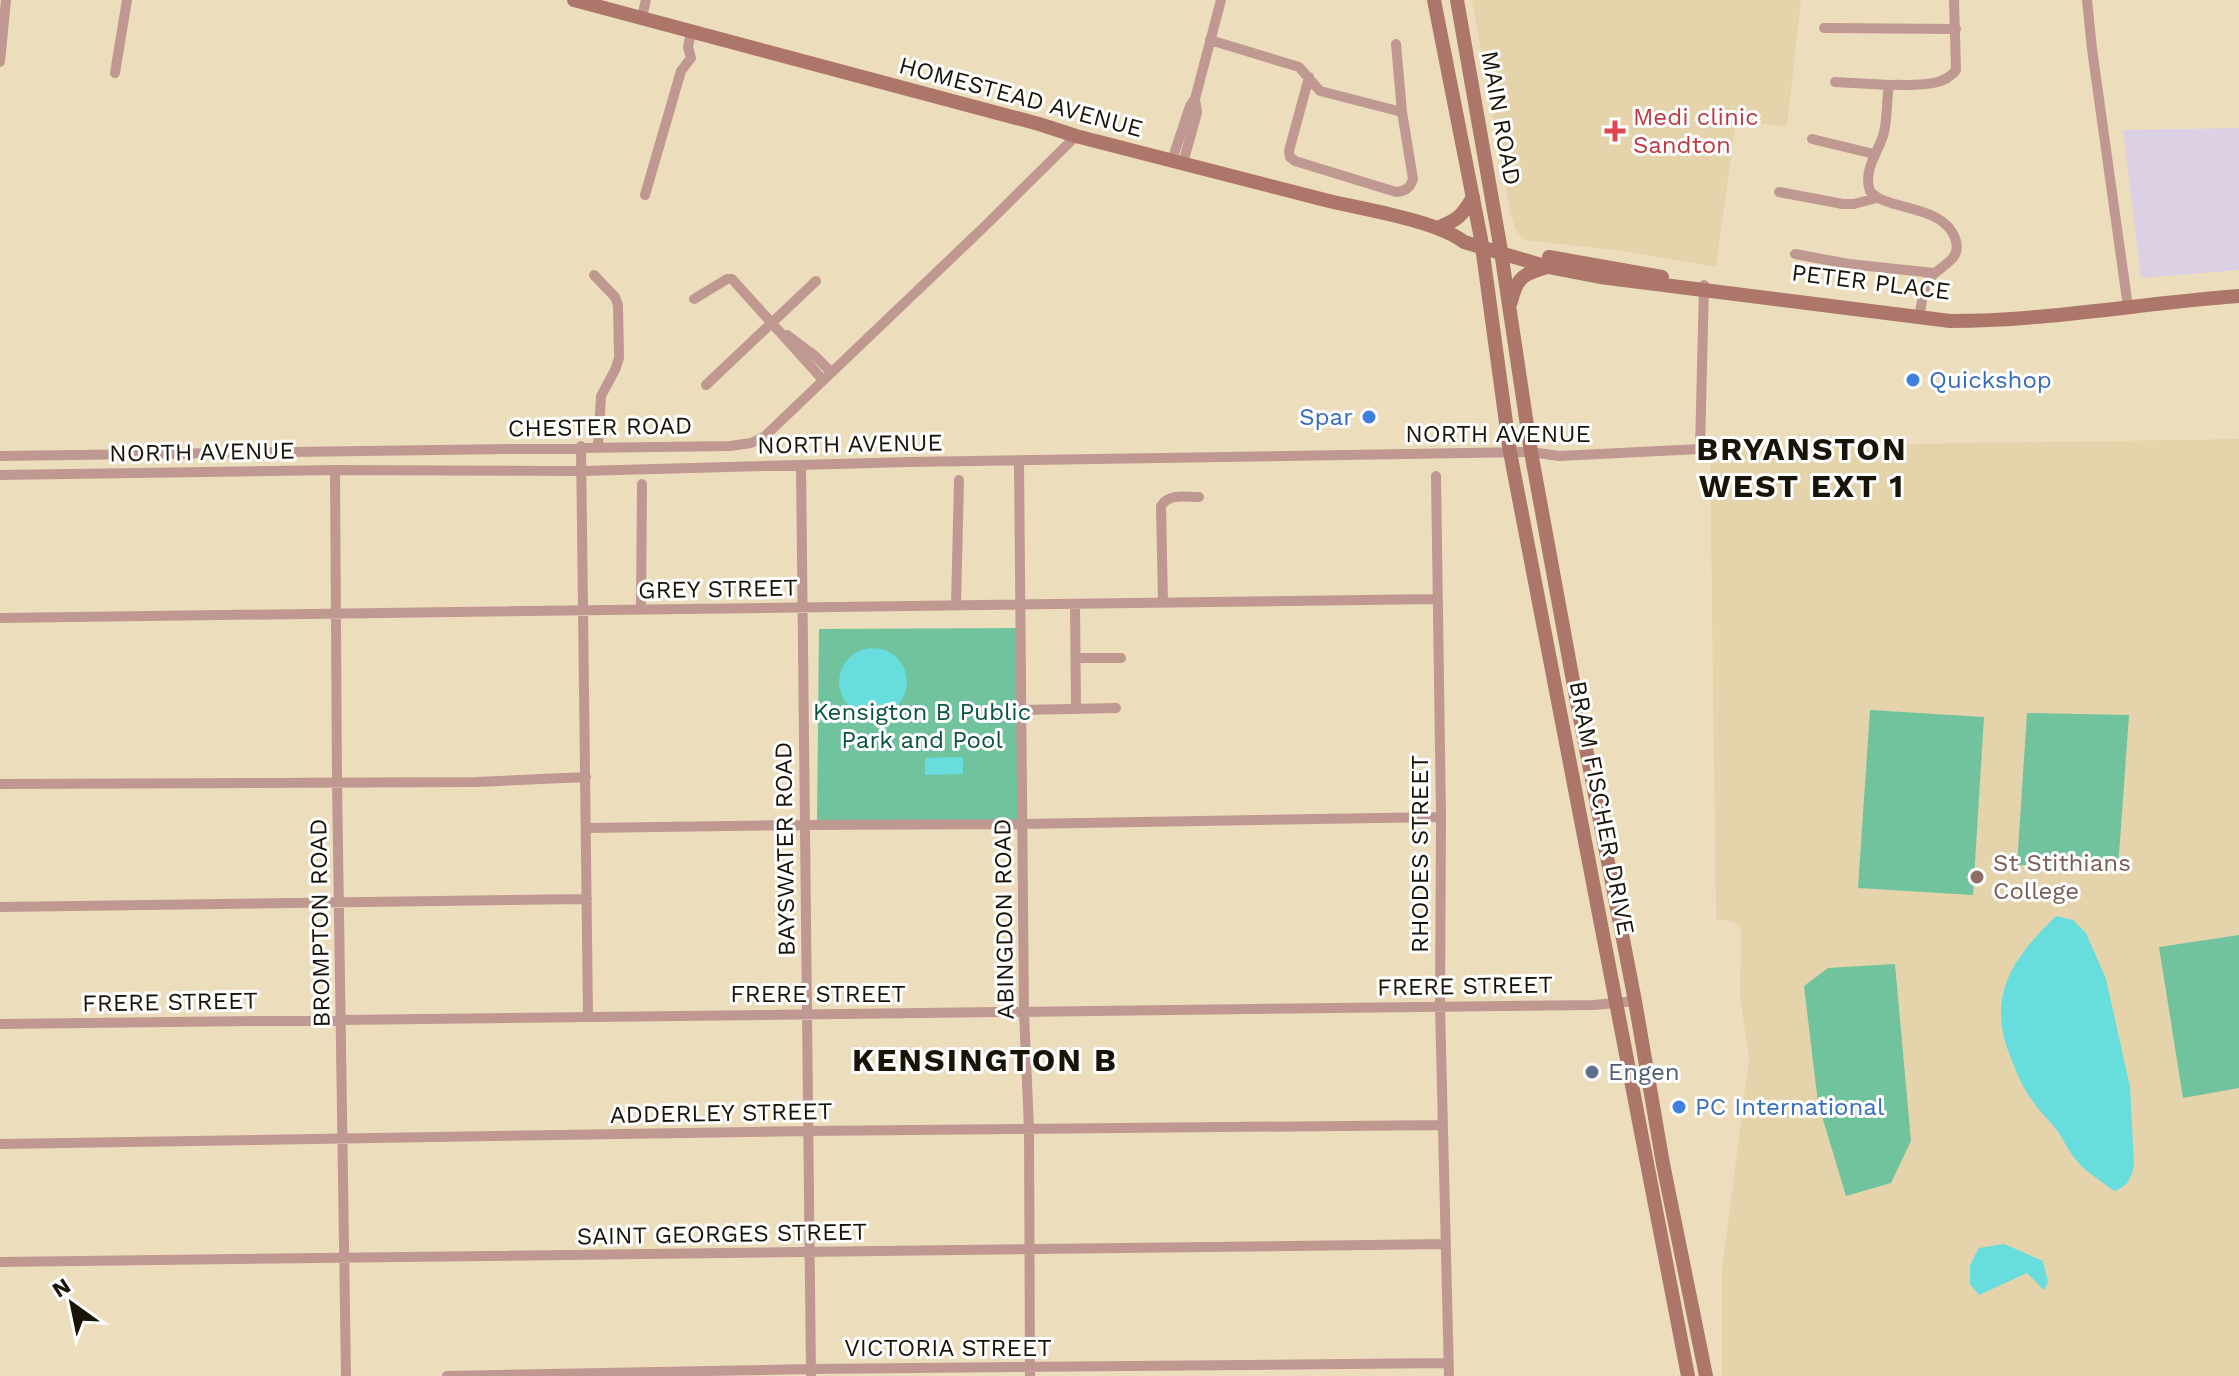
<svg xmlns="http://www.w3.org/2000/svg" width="2239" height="1376" font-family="'Work Sans',sans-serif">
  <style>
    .commercial { fill: #dcd0e4 }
    .built { fill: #e4d3ab }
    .green { fill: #71c39e }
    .water { fill: #67ddde }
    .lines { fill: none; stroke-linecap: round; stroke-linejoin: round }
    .street { stroke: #bf9991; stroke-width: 10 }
    .secondary { stroke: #ad766b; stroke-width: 14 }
    .health-dot { fill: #e0444e; stroke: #fff; stroke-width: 3 }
    .shop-dot { fill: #3f7fe0; stroke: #fff; stroke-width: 3 }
    .education-dot { fill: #8d6e63; stroke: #fff; stroke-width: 3 }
    .service-dot { fill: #5c6f8a; stroke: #fff; stroke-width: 3 }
    .labels { text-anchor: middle; stroke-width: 6; stroke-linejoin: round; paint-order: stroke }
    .street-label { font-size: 24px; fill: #191408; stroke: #fff }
    .health-label { font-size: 24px; fill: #be3a42; stroke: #fff; text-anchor: start }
    .shop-label { font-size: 24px; fill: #366cbe; stroke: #fff; text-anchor: start }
    .park-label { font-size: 24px; fill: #0a553b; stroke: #fff }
    .education-label { font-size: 24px; fill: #785e54; stroke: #fff; text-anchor: start }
    .service-label { font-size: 24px; fill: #4e5e75; stroke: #fff; text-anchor: start }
    .district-label { font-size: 32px; font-weight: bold; letter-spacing: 2px; fill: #191408; stroke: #fff }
  </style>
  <rect width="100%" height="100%" fill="#ecdebc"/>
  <path class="commercial" d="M 2239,128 L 2239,270 L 2141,278 L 2123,130 Z"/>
  <path class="built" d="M 1472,0 L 1801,0 L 1787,127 L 1736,120 L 1716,267 L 1615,250 L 1525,240 L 1517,232 L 1511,216 Z
    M 2239,439 L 2239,1376 L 1722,1376 L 1722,1271 L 1749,1058 L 1740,996 L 1741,931 L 1734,922 L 1716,919 L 1710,447 Z"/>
  <path class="green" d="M 1024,628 L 1027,827 L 817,823 L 819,629 Z
    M 1870,710 L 1984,717 L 1973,895 L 1858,888 Z
    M 2027,713 L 2129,715 L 2118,868 L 2017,865 Z
    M 2239,935 L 2239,1088 L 2183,1098 L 2159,947 Z
    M 1895,964 L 1911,1141 L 1891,1183 L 1846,1196 L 1818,1103 L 1804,986 L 1828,968 Z"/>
  <path class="water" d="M839 682a34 34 0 1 1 68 0a34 34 0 1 1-68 0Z
    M 963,757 L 963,774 L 925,775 L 925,758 Z
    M 2056,916 L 2073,920 L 2086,933 L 2106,979 L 2130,1087 L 2134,1165 C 2131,1178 2128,1187 2114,1191 C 2102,1181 2085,1172 2076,1160 C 2068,1150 2063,1139 2056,1129 C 2048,1119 2039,1111 2032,1100 C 2022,1087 2016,1071 2010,1056 C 1986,995 2013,958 2056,916 Z
    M 2004,1244 L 2043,1261 L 2048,1282 L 2044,1290 L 2027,1273 L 1979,1295 L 1970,1284 L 1970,1265 L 1979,1248 Z"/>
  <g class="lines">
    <path class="street" d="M 2087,0 L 2092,49 L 2128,307
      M 642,17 L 646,0
      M 1824,28 L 1956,29
      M 1210,40 L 1299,67 L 1320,91 L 1402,112 L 1413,179 C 1410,188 1406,191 1396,192 L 1295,161 L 1290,157 L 1289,151 L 1309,77
      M 1396,44 L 1402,112
      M 0,62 L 6,0
      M 115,73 L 127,0
      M 1835,82 L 1889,85 C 1886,102 1888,120 1883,136 C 1877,154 1863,171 1870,191 C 1885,211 1943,204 1955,238 C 1963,260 1942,264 1931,277 C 1923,286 1922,301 1920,313
      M 1889,85 C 1911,84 1942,89 1956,70 L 1954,0
      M 1812,139 L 1874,154
      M 1172,160 L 1190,106 L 1195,99 L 1221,0
      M 1183,163 L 1197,113 L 1195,99
      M 1779,192 L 1843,204 L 1854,204 L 1876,198
      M 645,195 L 681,71 L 691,58 L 688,47 L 691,32
      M 1795,254 L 1849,264 L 1934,273
      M 594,275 L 615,297 L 618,305 L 619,358 L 615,370 L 601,396 L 598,446
      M 694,299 L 727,279 L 732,279 L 823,380
      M 787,335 L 815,356 L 831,372
      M 706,385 L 816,281
      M 581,446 L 588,1016
      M 0,456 L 730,446 L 751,443 L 764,437 L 985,226 L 1076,136
      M 1019,462 L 1024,1012 L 1029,1129 L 1030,1376
      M 801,465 L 811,1376
      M 335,470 L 337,782 L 346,1376
      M 0,475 L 335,470 L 582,471 L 909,462 L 1531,452 L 1559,456 L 1700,449 L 1704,285
      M 1436,476 L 1441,817 L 1440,1006 L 1449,1376
      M 1163,603 L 1161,506 C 1169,493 1186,497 1199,497
      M 1075,604 L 1076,709
      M 956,605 L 959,480
      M 641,610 L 642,484
      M 0,618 L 1437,599
      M 1076,658 L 1121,658
      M 1021,710 L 1116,708
      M 0,784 L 476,782 L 586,777
      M 586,828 L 804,825 L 1022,824 L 1441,817
      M 0,907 L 587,899
      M 0,1024 L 1594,1005 L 1635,1001
      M 0,1144 L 808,1131 L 1443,1125
      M 0,1262 L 1445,1244
      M 447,1376 L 811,1369 L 1448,1363"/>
    <path class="secondary" d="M 574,0 L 1039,124 L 1076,136 C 1159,157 1242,179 1325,200 C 1361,209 1436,220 1464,242 L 1548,267 L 1600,277 L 1950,321 C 2047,321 2142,303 2239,296
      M 1434,0 L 1481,239 L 1510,452 L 1688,1376
      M 1457,0 L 1500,245 L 1531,452 L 1575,692 L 1635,1001 L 1663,1164 L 1706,1376
      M 1437,228 C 1458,220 1462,216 1473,197
      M 1549,257 L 1662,277
      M 1511,302 C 1517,276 1524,274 1547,267"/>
  </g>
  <path class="health-dot" d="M1611 119h8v8h8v8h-8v8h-8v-8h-8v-8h8z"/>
  <g class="shop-dot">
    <circle cx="1913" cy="380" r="8"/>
    <circle cx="1369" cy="417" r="8"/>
    <circle cx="1679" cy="1107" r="8"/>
  </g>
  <circle class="education-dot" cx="1977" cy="877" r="8"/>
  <circle class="service-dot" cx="1592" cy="1072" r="8"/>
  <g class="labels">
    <g class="street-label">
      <text transform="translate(1021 97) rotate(15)" y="8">HOMESTEAD AVENUE</text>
      <text transform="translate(1501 118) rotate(80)" y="8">MAIN ROAD</text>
      <text transform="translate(1871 282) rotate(7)" y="8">PETER PLACE</text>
      <text transform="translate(600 427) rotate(-1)" y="8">CHESTER ROAD</text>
      <text x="1498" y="442">NORTH AVENUE</text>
      <text transform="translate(850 444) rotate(-1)" y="8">NORTH AVENUE</text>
      <text transform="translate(202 452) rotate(-1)" y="8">NORTH AVENUE</text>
      <text transform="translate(718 589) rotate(-1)" y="8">GREY STREET</text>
      <text transform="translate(1602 808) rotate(79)" y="8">BRAM FISCHER DRIVE</text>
      <text transform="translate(785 849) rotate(-91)" y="8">BAYSWATER ROAD</text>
      <text transform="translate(1420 854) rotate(-90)" y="8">RHODES STREET</text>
      <text transform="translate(1004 919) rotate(-91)" y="8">ABINGDON ROAD</text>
      <text transform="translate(320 923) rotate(-91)" y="8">BROMPTON ROAD</text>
      <text transform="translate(1465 986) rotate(-1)" y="8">FRERE STREET</text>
      <text x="818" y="1002">FRERE STREET</text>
      <text transform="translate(170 1002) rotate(-1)" y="8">FRERE STREET</text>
      <text transform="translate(721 1113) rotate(-1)" y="8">ADDERLEY STREET</text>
      <text transform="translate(722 1234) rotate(-1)" y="8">SAINT GEORGES STREET</text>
      <text x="948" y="1356">VICTORIA STREET</text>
    </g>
    <g class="health-label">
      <text x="1633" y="125">Medi clinic<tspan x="1633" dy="28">Sandton</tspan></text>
    </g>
    <g class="shop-label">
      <text x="1929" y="388">Quickshop</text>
      <text x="1353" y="425" text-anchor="end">Spar</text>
      <text x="1695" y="1115">PC International</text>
    </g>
    <g class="park-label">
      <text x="922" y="720">Kensigton B Public<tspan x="922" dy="28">Park and Pool</tspan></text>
    </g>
    <g class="education-label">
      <text x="1993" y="871">St Stithians<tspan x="1993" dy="28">College</tspan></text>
    </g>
    <g class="service-label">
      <text x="1608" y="1080">Engen</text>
    </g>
    <g class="district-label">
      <text x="1802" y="460">BRYANSTON<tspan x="1802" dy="37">WEST EXT 1</tspan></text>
      <text x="985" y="1071">KENSINGTON B</text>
    </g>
  </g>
  <g transform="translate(72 1304) rotate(327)" stroke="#ffffff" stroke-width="6" paint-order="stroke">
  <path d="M0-6L14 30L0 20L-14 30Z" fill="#191408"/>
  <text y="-12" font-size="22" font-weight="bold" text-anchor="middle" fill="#191408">N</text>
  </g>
</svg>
